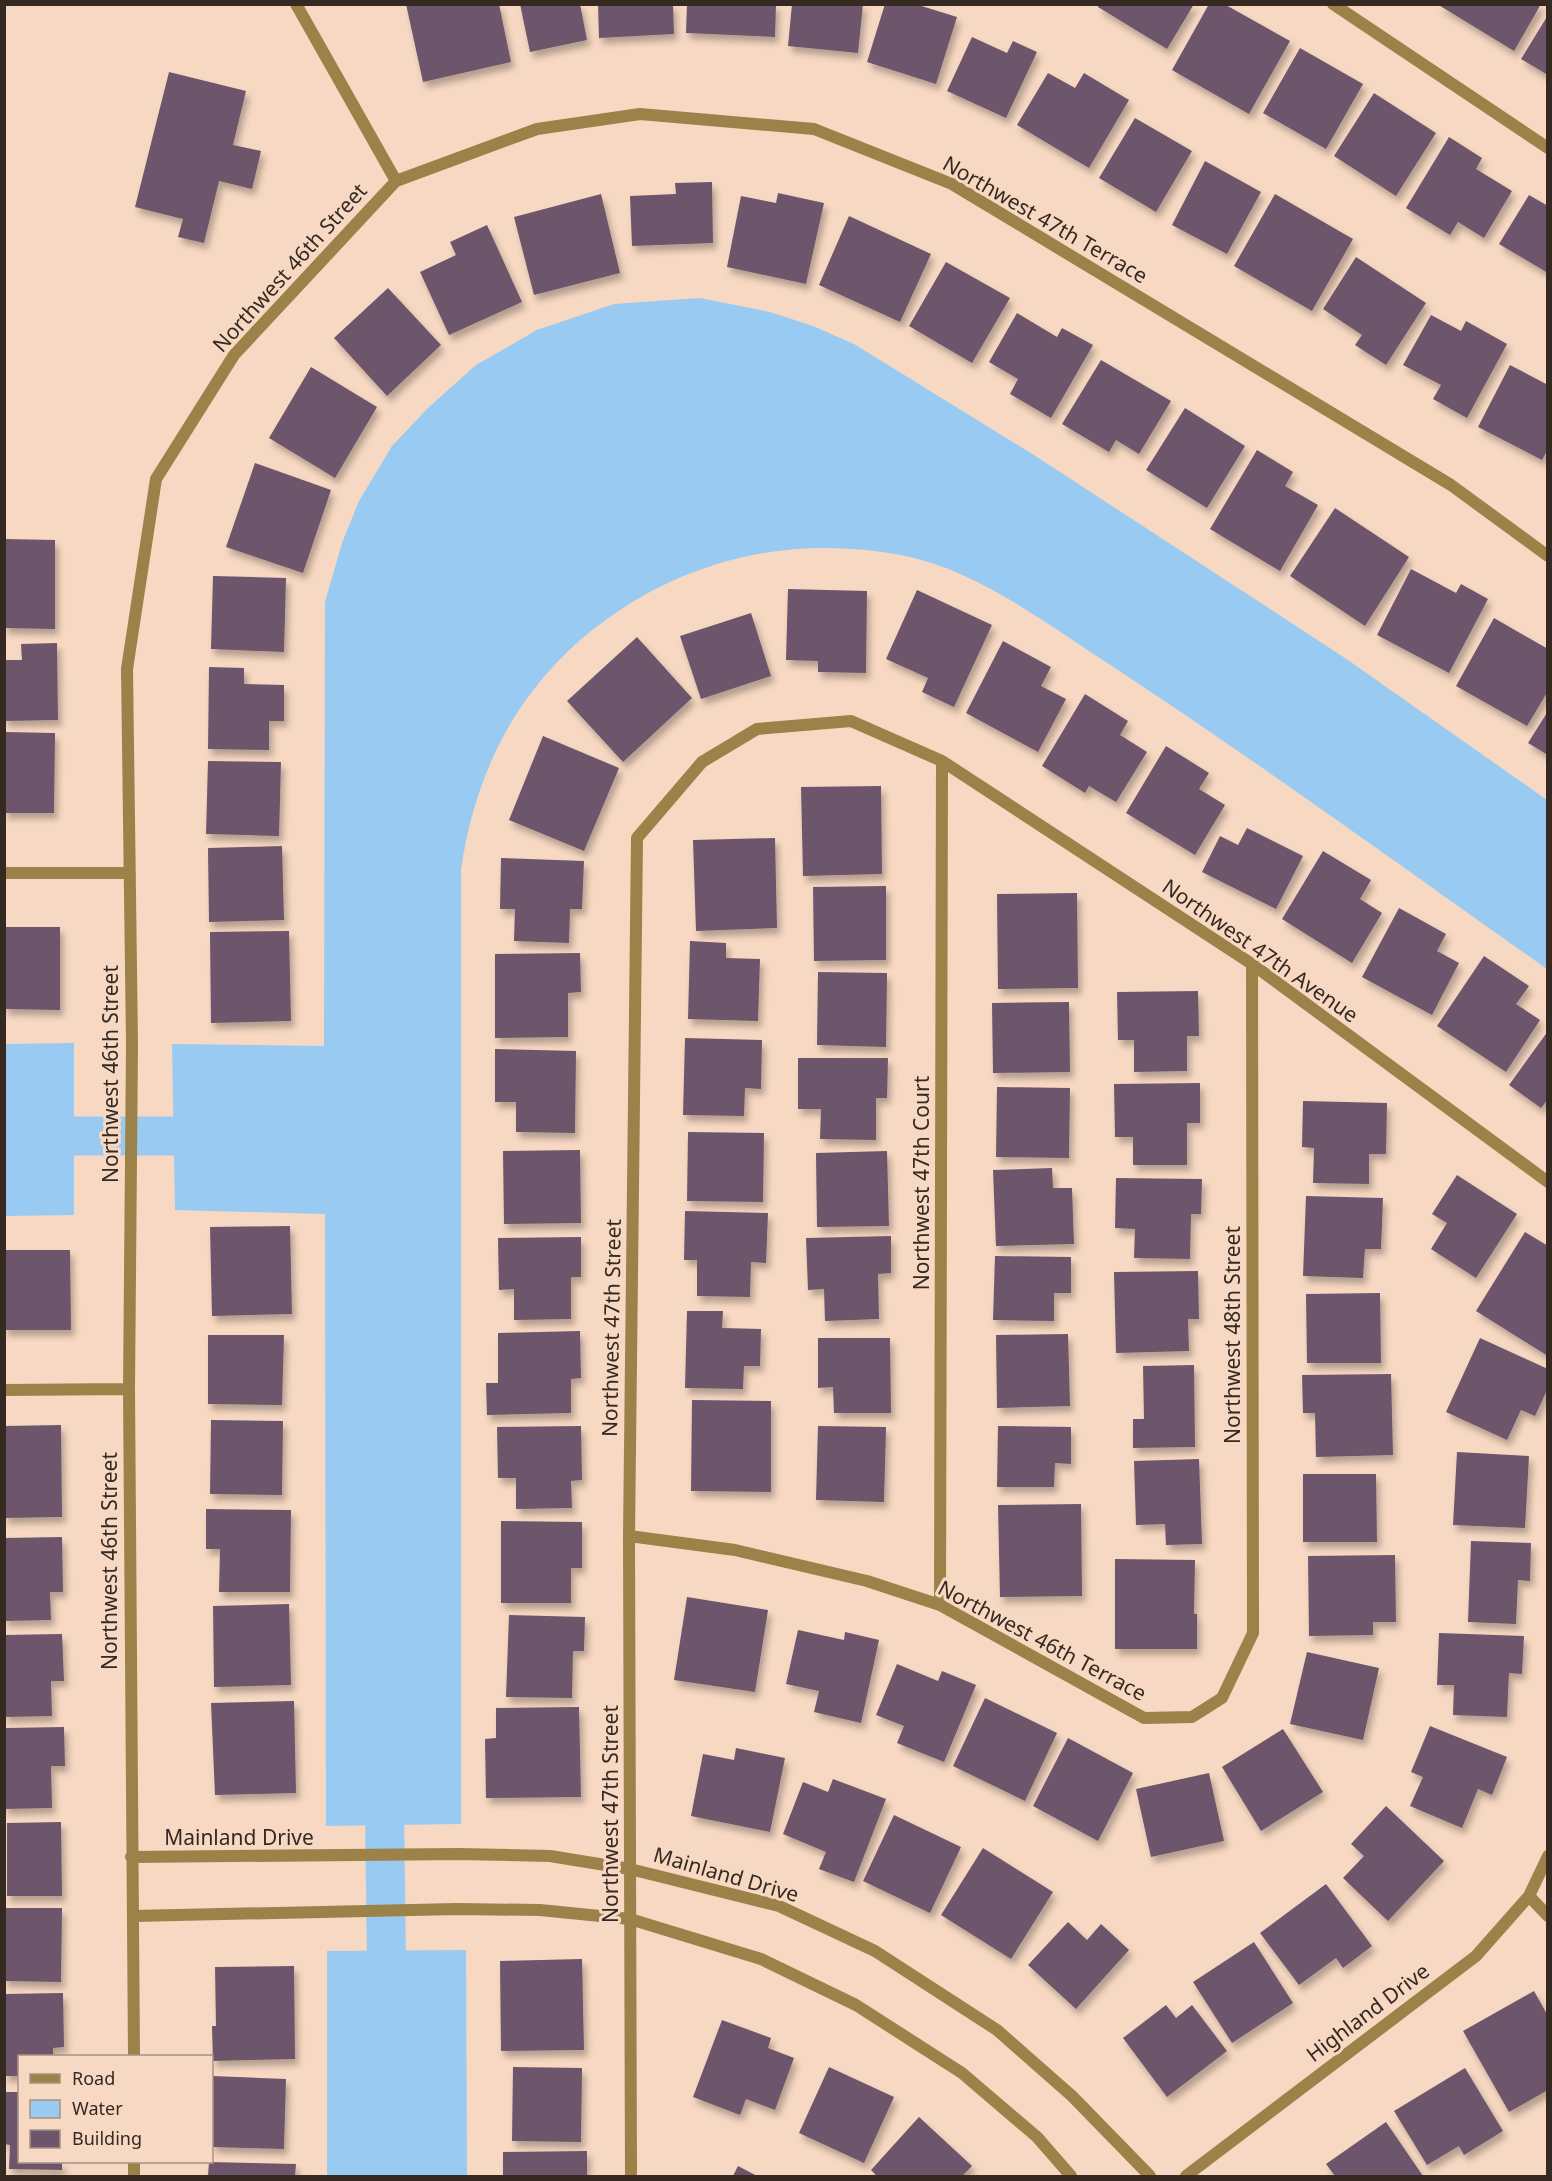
<svg xmlns="http://www.w3.org/2000/svg" width="1552" height="2181" font-family="'Noto Sans',sans-serif">
  <style>
    .water { fill: #99caf1 }
    .lines { fill: none; stroke-linecap: round; stroke-linejoin: round }
    .canal { stroke: #99caf1; stroke-width: 39 }
    .building { fill: #6d556c; filter: url(#shadow) }
    .minor { stroke: #9c8248; stroke-width: 12 }
    .labels { text-anchor: middle; stroke-width: 6; stroke-linejoin: round; paint-order: stroke }
    .street-label { font-size: 21px; fill: #352921; stroke: #f7d8c2 }
  </style>
  <defs>
    <filter id="shadow"><feDropShadow dx="3.5" dy="6" stdDeviation="3" flood-color="#0004"/></filter>
  </defs>
  <rect width="100%" height="100%" fill="#f7d8c2"/>
  <path class="water" d="M 700,298 L 770,312 L 813,326 L 854,344 L 1037,457 L 1345,658 L 1547,800 L 1547,969 C 1402,867 1258,762 1109,664 C 1045,623 978,570 901,555 C 801,536 701,555 617,612 C 526,673 476,763 461,870 L 461,1824 L 326,1826 L 325,1214 L 175,1210 L 172,1044 L 324,1046 L 325,602 L 342,543 L 359,501 L 392,446 L 429,407 L 476,365 L 537,330 L 614,304 Z
    M 74,1043 L 74,1215 L 5,1216 L 5,1044 Z
    M 466,1950 L 467,2176 L 327,2176 L 327,1951 Z"/>
  <g class="lines">
    <path class="canal" d="M 4,1136 L 227,1136
      M 384,1771 L 387,2003"/>
  </g>
  <path class="building" d="M 406,4 L 499,4 L 511,62 L 423,82 Z
    M 520,4 L 580,4 L 587,40 L 530,52 Z
    M 598,4 L 673,4 L 674,34 L 599,38 Z
    M 687,4 L 776,4 L 775,37 L 686,33 Z
    M 792,4 L 863,4 L 858,53 L 788,46 Z
    M 885,4 L 915,4 L 957,17 L 936,84 L 867,62 Z
    M 1099,4 L 1194,4 L 1167,49 L 1098,7 Z
    M 1209,4 L 1224,4 L 1290,41 L 1249,114 L 1172,70 Z
    M 1437,4 L 1541,4 L 1514,51 Z
    M 1548,15 L 1548,75 L 1521,59 Z
    M 972,37 L 1007,53 L 1013,41 L 1037,52 L 1006,118 L 947,91 Z
    M 1300,48 L 1363,84 L 1326,149 L 1263,113 Z
    M 169,72 L 246,91 L 233,145 L 261,151 L 252,189 L 219,181 L 204,243 L 178,237 L 183,219 L 135,207 Z
    M 1048,73 L 1075,88 L 1084,73 L 1129,100 L 1089,168 L 1017,125 Z
    M 1374,93 L 1436,133 L 1396,196 L 1334,156 Z
    M 1135,118 L 1192,151 L 1156,212 L 1099,178 Z
    M 1449,137 L 1482,158 L 1476,169 L 1512,191 L 1484,238 L 1458,222 L 1450,235 L 1406,208 Z
    M 1205,161 L 1261,192 L 1227,254 L 1172,225 Z
    M 712,182 L 713,243 L 632,246 L 630,196 L 676,194 L 675,183 Z
    M 778,193 L 824,203 L 806,284 L 727,267 L 741,196 L 776,203 Z
    M 601,194 L 620,273 L 534,295 L 514,217 Z
    M 1275,194 L 1353,239 L 1312,311 L 1234,266 Z
    M 1529,195 L 1548,206 L 1548,273 L 1499,244 Z
    M 849,216 L 931,254 L 900,322 L 819,285 Z
    M 487,225 L 522,302 L 449,335 L 420,272 L 456,255 L 450,242 Z
    M 1356,257 L 1426,303 L 1386,365 L 1355,345 L 1362,335 L 1323,309 Z
    M 946,262 L 1010,298 L 972,363 L 909,326 Z
    M 388,288 L 441,345 L 387,396 L 334,338 Z
    M 1017,313 L 1057,337 L 1062,328 L 1093,345 L 1051,418 L 1010,394 L 1018,379 L 989,362 Z
    M 1431,315 L 1461,331 L 1466,321 L 1507,344 L 1467,418 L 1433,399 L 1441,385 L 1403,365 Z
    M 1101,360 L 1171,401 L 1139,454 L 1116,440 L 1109,452 L 1062,424 Z
    M 1510,365 L 1548,385 L 1548,449 L 1542,460 L 1478,427 Z
    M 311,367 L 377,407 L 335,478 L 269,438 Z
    M 1185,408 L 1245,446 L 1207,508 L 1146,470 Z
    M 1257,450 L 1293,472 L 1285,486 L 1318,505 L 1280,571 L 1210,529 Z
    M 255,463 L 331,490 L 303,573 L 226,547 Z
    M 1335,508 L 1409,557 L 1365,626 L 1290,576 Z
    M 4,539 L 55,540 L 55,629 L 4,628 Z
    M 1411,569 L 1456,593 L 1461,584 L 1488,599 L 1449,673 L 1377,635 Z
    M 213,576 L 286,578 L 284,652 L 211,649 Z
    M 788,589 L 867,591 L 866,673 L 818,672 L 818,661 L 786,660 Z
    M 917,590 L 992,625 L 954,707 L 922,692 L 928,678 L 886,659 Z
    M 751,613 L 771,676 L 701,699 L 680,636 Z
    M 1494,618 L 1548,649 L 1548,691 L 1527,726 L 1456,686 Z
    M 637,637 L 692,698 L 623,762 L 567,701 Z
    M 1003,641 L 1051,667 L 1041,686 L 1066,699 L 1038,752 L 966,713 Z
    M 57,643 L 58,720 L 4,721 L 4,660 L 22,660 L 21,644 Z
    M 209,667 L 244,668 L 244,684 L 284,685 L 284,721 L 269,721 L 269,750 L 208,749 Z
    M 1085,694 L 1128,721 L 1120,735 L 1147,752 L 1116,802 L 1089,786 L 1085,793 L 1042,766 Z
    M 1548,711 L 1548,755 L 1528,743 Z
    M 4,732 L 55,733 L 54,813 L 4,813 Z
    M 543,736 L 619,768 L 584,851 L 509,820 Z
    M 1166,746 L 1209,773 L 1199,789 L 1225,805 L 1195,855 L 1126,813 Z
    M 208,761 L 281,762 L 279,836 L 206,834 Z
    M 881,786 L 882,874 L 803,876 L 801,787 Z
    M 1247,828 L 1303,856 L 1276,909 L 1202,872 L 1220,836 L 1238,845 Z
    M 775,838 L 777,928 L 696,931 L 693,840 Z
    M 282,846 L 284,920 L 209,922 L 208,848 Z
    M 1323,851 L 1371,880 L 1360,899 L 1382,913 L 1352,963 L 1282,919 Z
    M 501,858 L 584,861 L 582,909 L 570,909 L 569,943 L 514,941 L 515,909 L 500,909 Z
    M 886,886 L 886,960 L 814,961 L 813,887 Z
    M 1077,893 L 1078,988 L 998,989 L 997,894 Z
    M 1399,908 L 1446,934 L 1437,951 L 1459,963 L 1432,1015 L 1362,977 Z
    M 4,927 L 60,927 L 60,1010 L 4,1009 Z
    M 289,931 L 291,1021 L 211,1023 L 210,932 Z
    M 690,941 L 726,943 L 726,958 L 760,959 L 758,1021 L 688,1019 Z
    M 580,953 L 581,992 L 568,993 L 568,1037 L 495,1038 L 495,954 Z
    M 1484,956 L 1529,986 L 1516,1004 L 1540,1020 L 1506,1072 L 1437,1026 Z
    M 818,972 L 887,973 L 886,1047 L 817,1045 Z
    M 1198,991 L 1199,1036 L 1187,1036 L 1187,1071 L 1134,1072 L 1134,1040 L 1118,1040 L 1117,992 Z
    M 1069,1002 L 1070,1072 L 993,1073 L 992,1003 Z
    M 1548,1031 L 1548,1099 L 1541,1108 L 1509,1085 Z
    M 685,1038 L 762,1040 L 761,1089 L 745,1088 L 744,1116 L 683,1115 Z
    M 495,1049 L 576,1051 L 575,1133 L 516,1132 L 516,1102 L 495,1102 Z
    M 798,1058 L 888,1058 L 887,1098 L 876,1098 L 876,1140 L 820,1139 L 821,1109 L 798,1109 Z
    M 1200,1083 L 1200,1123 L 1187,1123 L 1187,1165 L 1133,1165 L 1133,1137 L 1115,1137 L 1114,1084 Z
    M 997,1087 L 1070,1088 L 1069,1158 L 996,1157 Z
    M 1303,1101 L 1387,1103 L 1386,1154 L 1369,1154 L 1369,1184 L 1313,1183 L 1314,1148 L 1302,1147 Z
    M 688,1132 L 764,1133 L 763,1202 L 687,1201 Z
    M 580,1150 L 581,1223 L 504,1224 L 503,1151 Z
    M 887,1151 L 889,1226 L 817,1227 L 816,1153 Z
    M 1052,1168 L 1053,1188 L 1072,1188 L 1074,1244 L 996,1246 L 993,1170 Z
    M 1457,1175 L 1517,1214 L 1476,1278 L 1431,1249 L 1447,1223 L 1432,1214 Z
    M 1116,1178 L 1202,1179 L 1201,1214 L 1191,1214 L 1190,1259 L 1134,1258 L 1135,1229 L 1115,1228 Z
    M 1306,1196 L 1383,1198 L 1381,1249 L 1365,1249 L 1363,1278 L 1303,1276 Z
    M 685,1211 L 768,1213 L 766,1263 L 751,1262 L 750,1297 L 697,1296 L 697,1260 L 684,1260 Z
    M 290,1226 L 292,1314 L 212,1316 L 210,1227 Z
    M 1525,1232 L 1548,1246 L 1548,1356 L 1476,1311 Z
    M 891,1236 L 891,1273 L 878,1274 L 879,1319 L 825,1321 L 824,1289 L 808,1290 L 806,1238 Z
    M 581,1237 L 581,1277 L 571,1277 L 571,1319 L 514,1320 L 514,1289 L 499,1290 L 498,1238 Z
    M 4,1250 L 70,1250 L 71,1330 L 4,1330 Z
    M 995,1256 L 1071,1257 L 1071,1293 L 1054,1293 L 1054,1321 L 993,1320 Z
    M 1198,1271 L 1199,1319 L 1188,1319 L 1189,1351 L 1116,1353 L 1114,1272 Z
    M 1380,1293 L 1381,1363 L 1307,1363 L 1306,1294 Z
    M 687,1311 L 723,1311 L 722,1328 L 761,1329 L 760,1366 L 744,1366 L 743,1389 L 685,1388 Z
    M 580,1331 L 581,1378 L 571,1379 L 571,1413 L 487,1415 L 486,1383 L 498,1383 L 498,1333 Z
    M 1068,1334 L 1070,1406 L 997,1408 L 996,1335 Z
    M 208,1335 L 284,1335 L 282,1405 L 208,1404 Z
    M 818,1338 L 890,1338 L 891,1413 L 834,1413 L 833,1387 L 818,1388 Z
    M 1480,1338 L 1548,1369 L 1548,1388 L 1535,1416 L 1521,1410 L 1507,1440 L 1446,1412 Z
    M 1194,1365 L 1195,1447 L 1133,1448 L 1133,1419 L 1144,1419 L 1143,1366 Z
    M 1391,1374 L 1393,1455 L 1316,1457 L 1315,1413 L 1303,1413 L 1302,1375 Z
    M 692,1400 L 771,1401 L 771,1492 L 691,1491 Z
    M 211,1420 L 283,1421 L 282,1495 L 210,1494 Z
    M 61,1425 L 62,1517 L 4,1518 L 4,1426 Z
    M 581,1426 L 582,1480 L 571,1481 L 572,1508 L 516,1509 L 516,1478 L 498,1478 L 497,1427 Z
    M 818,1426 L 886,1427 L 884,1502 L 816,1500 Z
    M 998,1426 L 1071,1427 L 1071,1464 L 1055,1463 L 1054,1487 L 997,1487 Z
    M 1457,1452 L 1529,1456 L 1525,1528 L 1453,1525 Z
    M 1199,1459 L 1202,1544 L 1166,1545 L 1165,1524 L 1136,1525 L 1134,1461 Z
    M 1303,1474 L 1376,1474 L 1377,1542 L 1303,1542 Z
    M 1081,1504 L 1082,1596 L 1000,1597 L 998,1505 Z
    M 206,1509 L 291,1510 L 290,1592 L 219,1592 L 220,1549 L 206,1549 Z
    M 501,1521 L 582,1522 L 582,1568 L 571,1568 L 571,1603 L 501,1603 Z
    M 62,1537 L 63,1592 L 50,1592 L 51,1620 L 4,1621 L 4,1538 Z
    M 1471,1541 L 1531,1543 L 1530,1581 L 1518,1580 L 1516,1624 L 1468,1622 Z
    M 1395,1555 L 1396,1622 L 1373,1622 L 1373,1635 L 1309,1636 L 1308,1556 Z
    M 1115,1559 L 1195,1560 L 1194,1614 L 1197,1614 L 1197,1649 L 1115,1649 Z
    M 687,1597 L 768,1610 L 755,1692 L 674,1680 Z
    M 289,1604 L 291,1685 L 214,1687 L 213,1606 Z
    M 509,1615 L 585,1617 L 584,1651 L 573,1651 L 572,1698 L 506,1697 Z
    M 798,1630 L 844,1640 L 845,1632 L 879,1640 L 861,1723 L 814,1712 L 819,1691 L 786,1684 Z
    M 1439,1633 L 1524,1636 L 1522,1674 L 1509,1673 L 1507,1717 L 1453,1715 L 1454,1685 L 1437,1685 Z
    M 62,1634 L 64,1681 L 51,1681 L 52,1716 L 4,1717 L 4,1635 Z
    M 1307,1652 L 1379,1668 L 1363,1740 L 1290,1724 Z
    M 897,1664 L 938,1681 L 942,1671 L 976,1685 L 944,1762 L 897,1743 L 904,1726 L 876,1715 Z
    M 985,1698 L 1057,1733 L 1025,1801 L 953,1766 Z
    M 294,1701 L 296,1793 L 215,1795 L 211,1703 Z
    M 579,1707 L 581,1797 L 486,1798 L 485,1739 L 496,1738 L 496,1708 Z
    M 1430,1726 L 1507,1757 L 1492,1795 L 1478,1789 L 1462,1828 L 1410,1806 L 1423,1777 L 1411,1772 Z
    M 64,1727 L 65,1766 L 51,1766 L 52,1808 L 4,1809 L 4,1728 Z
    M 1283,1729 L 1323,1792 L 1261,1831 L 1222,1767 Z
    M 1068,1738 L 1133,1773 L 1098,1841 L 1033,1806 Z
    M 736,1748 L 785,1758 L 770,1832 L 691,1816 L 703,1754 L 734,1760 Z
    M 1209,1773 L 1224,1841 L 1151,1857 L 1136,1789 Z
    M 833,1779 L 886,1799 L 854,1882 L 819,1869 L 826,1852 L 783,1834 L 803,1782 L 828,1792 Z
    M 1386,1806 L 1444,1861 L 1388,1921 L 1343,1878 L 1364,1856 L 1351,1844 Z
    M 894,1815 L 961,1847 L 930,1913 L 863,1881 Z
    M 61,1822 L 62,1896 L 7,1896 L 7,1823 Z
    M 983,1848 L 1053,1892 L 1011,1959 L 941,1915 Z
    M 1326,1884 L 1372,1946 L 1343,1968 L 1336,1958 L 1299,1985 L 1260,1933 Z
    M 4,1908 L 62,1908 L 61,1982 L 4,1981 Z
    M 1068,1922 L 1087,1940 L 1101,1924 L 1129,1950 L 1076,2009 L 1028,1965 Z
    M 1254,1942 L 1293,2003 L 1232,2043 L 1193,1982 Z
    M 582,1959 L 584,2050 L 501,2051 L 500,1961 Z
    M 294,1966 L 295,2059 L 213,2061 L 212,2026 L 216,2026 L 215,1967 Z
    M 1534,1991 L 1548,2016 L 1548,2090 L 1509,2112 L 1463,2031 Z
    M 63,1993 L 64,2047 L 53,2048 L 53,2056 L 20,2056 L 20,2076 L 5,2076 L 5,1994 Z
    M 1166,2005 L 1176,2018 L 1192,2005 L 1227,2051 L 1167,2097 L 1123,2038 Z
    M 722,2020 L 771,2038 L 768,2048 L 794,2058 L 775,2110 L 746,2099 L 740,2115 L 693,2097 Z
    M 513,2067 L 582,2068 L 581,2142 L 512,2141 Z
    M 829,2067 L 894,2097 L 864,2163 L 799,2133 Z
    M 1465,2068 L 1503,2131 L 1464,2155 L 1459,2146 L 1427,2165 L 1394,2111 Z
    M 212,2076 L 286,2079 L 284,2149 L 212,2147 Z
    M 4,2092 L 20,2092 L 20,2162 L 62,2162 L 62,2170 L 9,2169 L 10,2145 L 4,2144 Z
    M 919,2117 L 972,2166 L 962,2176 L 877,2176 L 871,2170 Z
    M 1386,2122 L 1423,2176 L 1335,2176 L 1326,2164 Z
    M 587,2151 L 587,2176 L 503,2176 L 503,2152 Z
    M 209,2162 L 296,2164 L 295,2176 L 208,2176 Z
    M 738,2166 L 757,2176 L 733,2176 Z"/>
  <g class="lines">
    <path class="minor" d="M 296,4 L 396,181
      M 1333,4 L 1548,148
      M 4,873 L 130,873
      M 4,1390 L 129,1389
      M 629,1536 L 735,1550 L 867,1581 L 940,1605 L 1144,1718 L 1192,1717 L 1222,1698 L 1253,1633 L 1252,964
      M 940,1605 L 942,761
      M 131,1857 L 459,1854 L 550,1856 L 630,1869 L 779,1906 L 875,1951 L 997,2030 L 1072,2096 L 1150,2176
      M 1529,1896 L 1548,1916
      M 133,1916 L 457,1909 L 540,1910 L 630,1919 L 761,1959 L 856,2005 L 962,2073 L 1037,2137 L 1071,2176
      M 134,2056 L 129,1389 L 132,1044 L 127,669 L 156,479 L 234,355 L 396,181 L 537,129 L 640,114 L 814,129 L 952,184 L 1451,485 L 1548,556
      M 134,2162 L 134,2176
      M 631,2176 L 629,1536 L 637,838 L 702,762 L 757,729 L 851,721 L 942,761 L 1252,964 L 1548,1182
      M 1186,2176 L 1476,1956 L 1529,1896 L 1548,1856"/>
  </g>
  <g class="labels">
    <g class="street-label">
      <text transform="translate(1045 220) rotate(30)" y="7">Northwest 47th Terrace</text>
      <text transform="translate(290 268) rotate(-48)" y="7">Northwest 46th Street</text>
      <text transform="translate(1260 951) rotate(35)" y="7">Northwest 47th Avenue</text>
      <text transform="translate(111 1074) rotate(-90)" y="7">Northwest 46th Street</text>
      <text transform="translate(922 1183) rotate(-90)" y="7">Northwest 47th Court</text>
      <text transform="translate(612 1328) rotate(-89)" y="7">Northwest 47th Street</text>
      <text transform="translate(1233 1335) rotate(-90)" y="7">Northwest 48th Street</text>
      <text transform="translate(110 1561) rotate(-90)" y="7">Northwest 46th Street</text>
      <text transform="translate(1042 1641) rotate(28)" y="7">Northwest 46th Terrace</text>
      <text transform="translate(611 1814) rotate(-90)" y="7">Northwest 47th Street</text>
      <text x="239" y="1845">Mainland Drive</text>
      <text transform="translate(726 1875) rotate(16)" y="7">Mainland Drive</text>
      <text transform="translate(1368 2013) rotate(-37)" y="7">Highland Drive</text>
    </g>
  </g>
  <rect width="1552" height="2181" fill="none" stroke="#352921" stroke-width="12"/>
  <rect x="18" y="2055" width="195" height="108" fill="#f7d8c2" stroke="#a99282" stroke-width="1.5"/>
  <rect x="30" y="2074" width="30" height="9" fill="#9c8248" stroke="#a99282" stroke-width="1.5"/>
  <text x="72" y="2085" font-size="18" fill="#352921">Road</text>
  <rect x="30" y="2100" width="30" height="18" fill="#99caf1" stroke="#a99282" stroke-width="1.5"/>
  <text x="72" y="2115" font-size="18" fill="#352921">Water</text>
  <rect x="30" y="2130" width="30" height="18" fill="#6d556c" stroke="#a99282" stroke-width="1.5"/>
  <text x="72" y="2145" font-size="18" fill="#352921">Building</text>
</svg>
